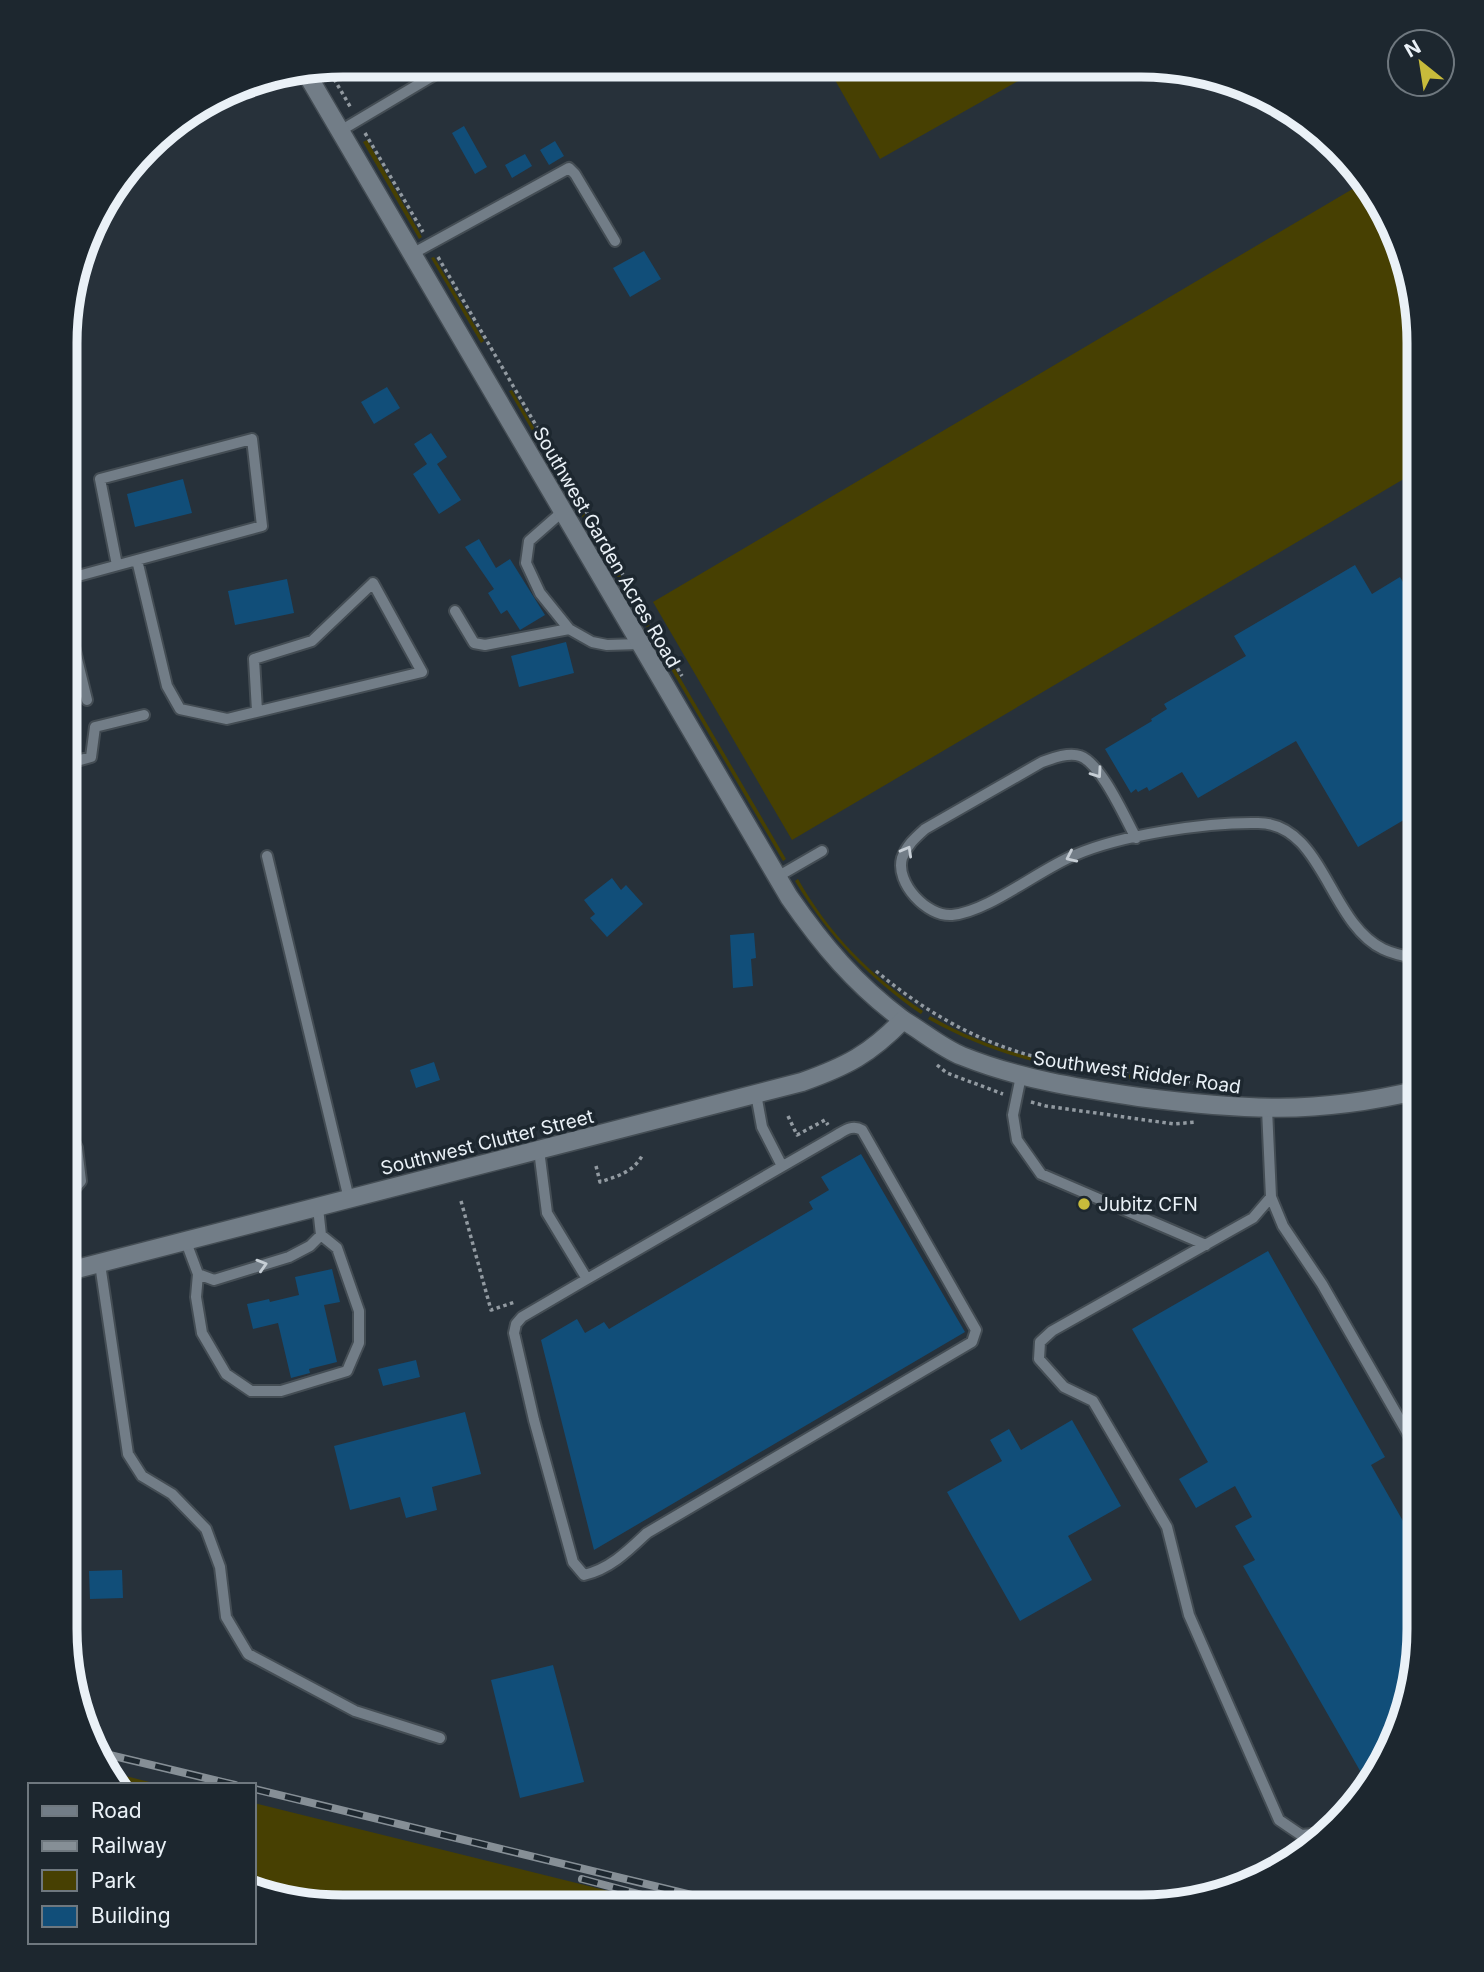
<svg xmlns="http://www.w3.org/2000/svg" width="1484" height="1972" font-family="Inter,sans-serif">
  <style>
    .green { fill: #474002 }
    .building { fill: #114e79 }
    .lines { fill: none; stroke-linecap: round; stroke-linejoin: round }
    .service-casing { stroke: #444d54; stroke-width: 14 }
    .minor-casing { stroke: #444d54; stroke-width: 21 }
    .tertiary-casing { stroke: #444d54; stroke-width: 21 }
    .path { stroke: #929aa1; stroke-width: 3.5; stroke-dasharray: 3.5 3.5; stroke-linecap: butt }
    .service { stroke: #727d87; stroke-width: 10 }
    .minor { stroke: #727d87; stroke-width: 18 }
    .tertiary { stroke: #727d87; stroke-width: 18 }
    .rail-casing { stroke: #868f96; stroke-width: 8 }
    .rail { stroke: #1d272f; stroke-width: 5; stroke-dasharray: 16; stroke-linecap: butt }
    .oneway { stroke: #c6ced5 }
    .poi-dot { fill: #c8bb3b; stroke: #1d272f; stroke-width: 2.5 }
    .labels { text-anchor: middle; stroke-width: 7; stroke-linejoin: round; paint-order: stroke }
    .street-label { font-size: 19px; fill: #eaf1f7; stroke: #1d272f }
    .poi-label { font-size: 19px; fill: #eaf1f7; stroke: #1d272f; text-anchor: start }
    .rim { fill: none; stroke: #eaf1f7; stroke-width: 9 }
  </style>
  <rect width="100%" height="100%" fill="#27313a"/>
  <path class="green" d="M 827,66 L 1043,67 L 880,159 Z
    M 367,140 L 422,237 L 419,239 L 363,142 Z
    M 1361,184 L 1390,220 L 1419,343 L 1419,470 L 792,840 L 653,602 Z
    M 434,257 L 484,341 L 481,343 L 431,258 Z
    M 512,390 L 633,597 L 630,599 L 509,391 Z
    M 640,609 L 786,859 L 783,861 L 637,611 Z
    M 798,879 C 829,934 871,976 923,1011 L 921,1014 C 869,978 828,936 795,881 Z
    M 930,1016 C 1002,1057 1059,1065 1139,1076 L 1138,1080 C 1058,1068 1001,1060 928,1019 Z
    M 106,1771 L 161,1785 L 115,1785 Z
    M 254,1803 L 669,1906 L 307,1905 L 254,1885 Z"/>
  <path class="building" d="M 464,126 L 487,167 L 475,174 L 452,133 Z
    M 555,141 L 564,156 L 549,165 L 540,150 Z
    M 525,154 L 532,166 L 512,178 L 505,165 Z
    M 644,251 L 661,279 L 630,297 L 613,268 Z
    M 387,387 L 400,408 L 374,424 L 361,402 Z
    M 431,433 L 447,457 L 437,464 L 461,500 L 439,514 L 413,474 L 427,464 L 414,444 Z
    M 183,479 L 192,513 L 135,527 L 127,494 Z
    M 479,539 L 496,568 L 510,559 L 545,615 L 520,630 L 507,610 L 501,614 L 488,593 L 494,589 L 465,547 Z
    M 1355,565 L 1372,594 L 1400,577 L 1419,609 L 1419,811 L 1358,847 L 1296,741 L 1198,798 L 1182,772 L 1149,791 L 1147,787 L 1138,792 L 1136,789 L 1131,793 L 1105,749 L 1152,721 L 1151,719 L 1167,709 L 1164,704 L 1246,656 L 1234,636 Z
    M 287,579 L 294,613 L 235,625 L 228,591 Z
    M 566,642 L 574,673 L 519,687 L 511,656 Z
    M 612,878 L 621,890 L 626,885 L 643,904 L 607,937 L 590,918 L 595,914 L 584,900 Z
    M 754,933 L 756,958 L 751,959 L 753,986 L 733,988 L 730,935 Z
    M 434,1062 L 440,1080 L 416,1088 L 410,1070 Z
    M 861,1154 L 965,1332 L 594,1550 L 541,1340 L 577,1319 L 585,1333 L 604,1322 L 609,1329 L 813,1209 L 809,1202 L 829,1190 L 821,1177 Z
    M 1268,1251 L 1385,1457 L 1371,1465 L 1419,1549 L 1419,1648 L 1404,1719 L 1381,1765 L 1363,1776 L 1243,1566 L 1255,1560 L 1235,1526 L 1252,1517 L 1235,1486 L 1196,1508 L 1179,1479 L 1208,1462 L 1132,1329 Z
    M 332,1269 L 340,1302 L 324,1305 L 337,1362 L 309,1369 L 310,1373 L 291,1378 L 278,1323 L 253,1329 L 247,1304 L 269,1299 L 270,1302 L 299,1295 L 295,1277 Z
    M 416,1360 L 420,1377 L 383,1386 L 378,1369 Z
    M 465,1412 L 481,1474 L 432,1487 L 437,1510 L 406,1518 L 400,1497 L 350,1510 L 334,1446 Z
    M 1072,1420 L 1121,1506 L 1068,1536 L 1092,1580 L 1020,1621 L 947,1492 L 1002,1461 L 990,1440 L 1009,1429 L 1021,1450 Z
    M 122,1570 L 123,1598 L 90,1599 L 89,1571 Z
    M 553,1665 L 584,1782 L 520,1798 L 491,1680 Z"/>
  <g class="lines">
    <g class="service-casing">
      <path id="service" d="M 340,131 L 451,65
        M 412,254 L 569,168 L 575,174 L 615,241
        M 562,512 L 529,541 L 526,563 L 540,593 L 569,629 L 592,642 L 607,645 L 640,644
        M 137,560 L 167,686 L 180,709 L 227,719 L 422,672 L 373,583 L 312,641 L 254,659 L 257,711
        M 67,579 L 262,526 L 252,439 L 100,479 L 117,565
        M 455,611 L 474,643 L 485,645 L 569,629
        M 67,618 L 87,700
        M 66,764 L 91,757 L 95,727 L 144,715
        M 1136,838 C 1125,818 1101,763 1080,756 C 1069,752 1053,758 1042,762 L 925,829 C 915,838 907,845 902,858 C 895,883 927,917 952,915 C 988,912 1040,869 1075,855 C 1121,835 1207,822 1258,823 C 1323,823 1329,923 1383,949 C 1393,954 1408,957 1419,959
        M 267,856 L 349,1199
        M 777,877 L 822,851
        M 1021,1076 L 1013,1115 L 1017,1140 L 1041,1174 L 1206,1245
        M 756,1094 L 762,1127 L 782,1166
        M 1267,1109 L 1271,1197 L 1283,1226 L 1322,1284 L 1419,1453
        M 539,1150 L 547,1213 L 587,1279 L 522,1317 L 516,1324 L 514,1333 L 534,1420 L 573,1562 L 584,1575 C 610,1569 628,1551 647,1533 L 972,1342 L 976,1330 L 862,1130 C 852,1124 844,1131 835,1136 L 587,1279
        M 1271,1197 L 1253,1218 L 1052,1331 L 1040,1342 L 1039,1359 L 1064,1387 L 1093,1401 L 1167,1527 L 1189,1615 L 1279,1820 L 1301,1835 L 1324,1833 L 1334,1827
        M 66,1199 L 81,1181 L 77,1148 L 66,1126
        M 186,1242 L 198,1274 L 196,1297 L 202,1333 L 226,1374 L 251,1391 L 281,1391 L 347,1371 L 359,1343 L 359,1311 L 337,1248 L 321,1235 L 318,1208
        M 100,1264 L 128,1454 L 142,1476 L 172,1494 L 206,1529 L 220,1567 L 226,1617 L 248,1654 L 355,1711 L 440,1738
        M 198,1274 L 214,1280 L 289,1257 L 310,1246 L 321,1235"/>
    </g>
    <g class="minor-casing">
      <path id="minor" d="M 305,71 L 789,897 C 823,946 855,984 903,1020"/>
    </g>
    <g class="tertiary-casing">
      <path id="tertiary" d="M 65,1272 L 802,1082 C 847,1066 870,1054 903,1020 C 922,1031 942,1048 962,1056 C 1019,1079 1078,1088 1139,1097 C 1242,1110 1316,1115 1419,1090"/>
    </g>
    <path class="path" d="M 327,67 L 351,108
      M 365,133 L 423,232
      M 438,257 L 682,676
      M 876,971 C 924,1011 975,1041 1036,1057 C 1082,1069 1132,1072 1179,1078 L 1195,1084
      M 937,1065 L 947,1073 L 1003,1094
      M 1031,1102 L 1046,1106 L 1174,1124 L 1196,1122
      M 788,1116 L 797,1135 L 825,1120 L 828,1125
      M 596,1166 L 600,1182 C 618,1176 634,1172 643,1154
      M 461,1201 L 491,1310 L 515,1302"/>
    <use href="#service" class="service"/>
    <use href="#minor" class="minor"/>
    <use href="#tertiary" class="tertiary"/>
    <g class="rail-casing">
      <path id="rail" d="M 93,1751 L 235,1785
        M 254,1789 L 737,1906
        M 582,1879 L 684,1906"/>
    </g>
    <use href="#rail" class="rail"/>
  </g>
  <defs><path id="oneway-chevron" d="M-2-3.5L2.5 0L-2 3.5" fill="none" stroke-width="1.6" stroke-linecap="round" stroke-linejoin="round" transform="scale(1.75)"/></defs>
  <g class="oneway">
    <use href="#oneway-chevron" transform="translate(1097 773) rotate(55)"/>
    <use href="#oneway-chevron" transform="translate(907 851) rotate(-61)"/>
    <use href="#oneway-chevron" transform="translate(1071 857) rotate(155)"/>
    <use href="#oneway-chevron" transform="translate(262 1265) rotate(-17)"/>
  </g>
  <circle class="poi-dot" cx="1084" cy="1204" r="7"/>
  <g class="labels">
    <g class="street-label">
      <text transform="translate(607 547) rotate(60)" y="7">Southwest Garden Acres Road</text>
      <text transform="translate(1137 1072) rotate(8)" y="7">Southwest Ridder Road</text>
      <text transform="translate(487 1142) rotate(-14)" y="7">Southwest Clutter Street</text>
    </g>
    <g class="poi-label">
      <text x="1098" y="1211">Jubitz CFN</text>
    </g>
  </g>
  <path d="M0 0H1484V1972H0ZM343 77H1141A266 266 0 0 1 1407 343V1629A266 266 0 0 1 1141 1895H343A266 266 0 0 1 77 1629V343A266 266 0 0 1 343 77Z" fill="#1d272f" fill-rule="evenodd"/>
  <path class="rim" d="M343 77H1141A266 266 0 0 1 1407 343V1629A266 266 0 0 1 1141 1895H343A266 266 0 0 1 77 1629V343A266 266 0 0 1 343 77Z"/>
  <rect x="28" y="1783" width="228" height="161" fill="#1d272f" stroke="#6f787f" stroke-width="2"/>
  <rect x="42" y="1806" width="35" height="10" fill="#727d87" stroke="#6f787f" stroke-width="2"/>
  <text x="91" y="1818" font-size="21" fill="#eaf1f7">Road</text>
  <rect x="42" y="1841" width="35" height="10" fill="#868f96" stroke="#6f787f" stroke-width="2"/>
  <text x="91" y="1853" font-size="21" fill="#eaf1f7">Railway</text>
  <rect x="42" y="1870" width="35" height="21" fill="#474002" stroke="#6f787f" stroke-width="2"/>
  <text x="91" y="1888" font-size="21" fill="#eaf1f7">Park</text>
  <rect x="42" y="1906" width="35" height="21" fill="#114e79" stroke="#6f787f" stroke-width="2"/>
  <text x="91" y="1923" font-size="21" fill="#eaf1f7">Building</text>
  <g transform="translate(1421 63) rotate(330)"><circle r="33" fill="#1d272f" stroke="#6f787f" stroke-width="2"/>
  <path d="M0-5L12 26L0 18L-12 26Z" fill="#c8bb3b"/>
  <text y="-10" font-size="19" font-weight="bold" text-anchor="middle" fill="#eaf1f7">N</text>
  </g>
</svg>
